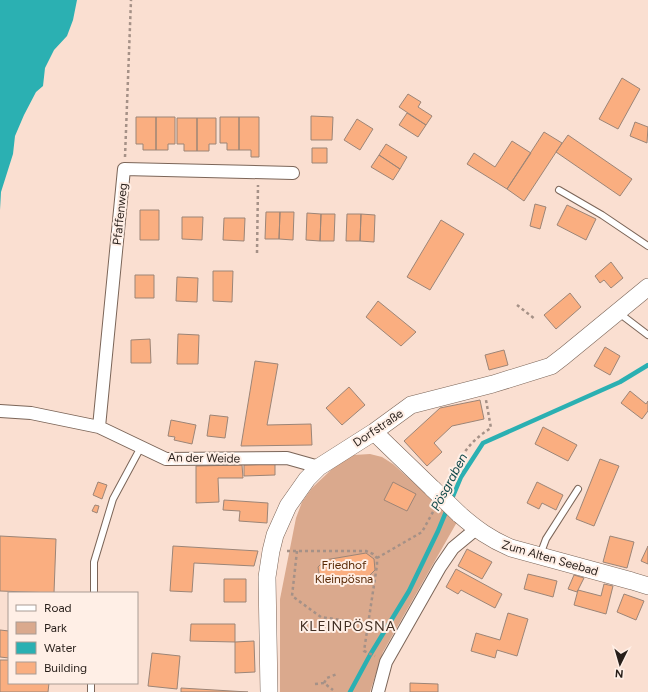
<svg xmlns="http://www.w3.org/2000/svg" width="648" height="692" font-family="Figtree,sans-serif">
	<rect width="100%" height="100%" fill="#fadfd1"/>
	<path fill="#daa98d" d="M370,454L382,457L393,464L457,522L383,652L370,692H280V599L296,518L302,502L312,488L331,470L343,461L354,455Z"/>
	<path fill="#2bb0b2" d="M0,0H77L73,20L67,36L54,50L45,68L43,86L36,92L24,115L15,136L13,154L1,192L0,210Z"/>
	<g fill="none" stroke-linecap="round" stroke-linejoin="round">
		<path stroke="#2bb0b2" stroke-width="4.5" d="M451,501L461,477L483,443L620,382L648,365
			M350,692L370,655L409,591L438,531L448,507"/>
	</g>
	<path fill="#faae80" stroke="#9c8577" d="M622,78L640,89L618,129L599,119Z
		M408,94L421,102L418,107L432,116L426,125L399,107Z
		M407,113L426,125L418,137L399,125Z
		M311,116L333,117L332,140H311Z
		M136,117H156V150H143V144H136Z
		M156,117H175V144H168V150H156Z
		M220,117H239V150H227V143H220Z
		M239,117H259V157H251V150H239Z
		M177,118H197V151H184V144H177Z
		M197,118H216V144H209V151H197Z
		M357,119L373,129L360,150L344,140Z
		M635,122L648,127L647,143L630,136Z
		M544,132L562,143L524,201L507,189Z
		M568,135L632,179L620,196L556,152Z
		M512,141L531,153L507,189L467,164L474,153L495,167Z
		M386,144L407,157L400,169L379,155Z
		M312,148H327V163H312Z
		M379,155L400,169L393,180L371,167Z
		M535,204L546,207L540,229L530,226Z
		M567,205L596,219L586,240L557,225Z
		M140,210H159V240H140Z
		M266,212H280L279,239H265Z
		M280,212H294L293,240L279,239Z
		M307,213L321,214L320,241L306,240Z
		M321,214H335L334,241H320Z
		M347,214H361L360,241H346Z
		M361,214L375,215L374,242L360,241Z
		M182,217H203L202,240L182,239Z
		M224,218H245L244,241L223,240Z
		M441,220L464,234L430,290L407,277Z
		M611,262L623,278L611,288L604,280L600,283L595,276Z
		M213,271H233L232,302L213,301Z
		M135,275H154V298H135Z
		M177,277L198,278L197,302L176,301Z
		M570,293L581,307L556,329L544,315Z
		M378,301L416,332L401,346L366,317Z
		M178,334L199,335L198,364H177Z
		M150,339L151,363H131V340Z
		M605,347L620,356L610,375L594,366Z
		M504,350L508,365L489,370L485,355Z
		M255,361L278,364L267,425L311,424L312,445L241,446Z
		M349,387L365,405L342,425L326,408Z
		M630,391L646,404L648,401V411L642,419L621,403Z
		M480,400L484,419L452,426L434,443L442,452L427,466L404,441L440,408Z
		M210,415L228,417L225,438L207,436Z
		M171,420L196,425L192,444L174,440L175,437L168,436Z
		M543,427L577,445L568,461L535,444Z
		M600,459L619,466L594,526L576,519Z
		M275,464V475L244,476V465Z
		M242,465L243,478H218L219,502L196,503V466Z
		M98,482L107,485L102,499L93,495Z
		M393,482L416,494L407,511L384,500Z
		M537,482L563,495L556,510L542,503L539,509L527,503Z
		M224,500L268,503L267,523L239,521L240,511L223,510Z
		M95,505L99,506L97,513L92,511Z
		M0,536L56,539L54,593L0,591Z
		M610,536L634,542L627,568L603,562Z
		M173,546L258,551L254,566L194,563L192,592L170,591Z
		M648,546V564L641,561Z
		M467,549L492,562L482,579L458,566Z
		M366,553L374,559L375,570L368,577L329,584L320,579L318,567L325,560Z
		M456,569L502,594L495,608L461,590L458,594L446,587Z
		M528,574L557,581L553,597L524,589Z
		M574,575L584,578L577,592L568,589Z
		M224,579H246V602H224Z
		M604,584L613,586L606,614L574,605L578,590L601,596Z
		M624,594L644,601L636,620L617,612Z
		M508,613L528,619L517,656L497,650L495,658L471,651L476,633L500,640Z
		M191,624H235V642L190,641Z
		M0,630L9,631V658L0,657Z
		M254,641L255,672L235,673V642Z
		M152,653L180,656L177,689L148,686Z
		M0,660H9V683H49L48,692H0Z
		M410,683L438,684V692H410Z
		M181,688L248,692H181Z"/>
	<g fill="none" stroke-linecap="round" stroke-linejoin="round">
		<defs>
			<path id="lane" d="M559,190L602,215L648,246
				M619,313L648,335
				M540,555L546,539L578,489
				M94,593V562L113,499L141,447
				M91,692V683"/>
			<path id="street" d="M0,411L31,413L99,427L166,459L287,458L319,467
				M99,427L124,169L293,173
				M378,692L386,662L440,567L453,548L476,529"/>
			<path id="secondary" d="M374,432L433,489
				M459,514C476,529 490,539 511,548L632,581L648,586
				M269,692L267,577L271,551L275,535L288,506L307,479L319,467L374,432L411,405L493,384L551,366L564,356L648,287"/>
		</defs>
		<use href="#lane" stroke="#7b6558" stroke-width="8"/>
		<use href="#street" stroke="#7b6558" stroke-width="14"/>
		<use href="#secondary" stroke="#7b6558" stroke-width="18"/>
		<path stroke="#a59187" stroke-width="2.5" stroke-dasharray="3 3" stroke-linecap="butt" d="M125,157L131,0
			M257,253L258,185
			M517,305L535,319
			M447,482C459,459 468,442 491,428L486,400
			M287,551H366L373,554L377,558V565L364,651L375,656
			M297,551L292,596L321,617L368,624
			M377,558L422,532L434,510
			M324,683L327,678L337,674
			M315,684L324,683L333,690"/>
		<use href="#lane" stroke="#fff" stroke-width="6"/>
		<use href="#street" stroke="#fff" stroke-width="12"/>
		<use href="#secondary" stroke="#fff" stroke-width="17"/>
		<defs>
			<path id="secondary-bridge" d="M433,489L459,514"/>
		</defs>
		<use href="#secondary-bridge" stroke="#7b6558" stroke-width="18" stroke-linecap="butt"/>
		<use href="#secondary-bridge" stroke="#fff" stroke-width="17"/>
	</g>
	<g text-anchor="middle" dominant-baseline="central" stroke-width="4" stroke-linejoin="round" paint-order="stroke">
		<g font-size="12" fill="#281f1a" stroke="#ffefe6">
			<text transform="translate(120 214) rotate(-84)">Pfaffenweg</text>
			<text transform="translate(378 428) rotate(-34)">Dorfstraße</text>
			<text transform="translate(204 458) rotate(1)">An der Weide</text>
			<text transform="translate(550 558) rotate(16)">Zum Alten Seebad</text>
		</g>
		<g font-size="12" fill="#5a2a06" stroke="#ffefe6">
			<text x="344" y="565">Friedhof<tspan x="344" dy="14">Kleinpösna</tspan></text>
		</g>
		<g font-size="13" font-style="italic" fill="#11494a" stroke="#ffefe6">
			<text transform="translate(449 482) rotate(-62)">Pösgraben</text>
		</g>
		<g font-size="14" letter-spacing="1" fill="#412e22" stroke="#ffefe6">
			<text x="348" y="626">KLEINPÖSNA</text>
		</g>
	</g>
	<rect x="8" y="592" width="130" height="92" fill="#ffefe6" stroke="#a99c94"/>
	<rect x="16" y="605" width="20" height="6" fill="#ffffff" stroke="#a99c94"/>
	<text x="44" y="612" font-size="12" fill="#281f1a">Road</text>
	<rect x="16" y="622" width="20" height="12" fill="#daa98d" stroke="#a99c94"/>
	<text x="44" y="632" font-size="12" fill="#281f1a">Park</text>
	<rect x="16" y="642" width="20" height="12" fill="#2bb0b2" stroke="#a99c94"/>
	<text x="44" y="652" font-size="12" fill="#281f1a">Water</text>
	<rect x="16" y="662" width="20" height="12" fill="#faae80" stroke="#a99c94"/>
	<text x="44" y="672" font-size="12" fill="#281f1a">Building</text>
	<g transform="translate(620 664) rotate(185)" stroke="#ffefe6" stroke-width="3" paint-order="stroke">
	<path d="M0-3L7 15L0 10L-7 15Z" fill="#281f1a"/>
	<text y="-6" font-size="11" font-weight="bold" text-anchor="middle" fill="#281f1a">N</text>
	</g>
</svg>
